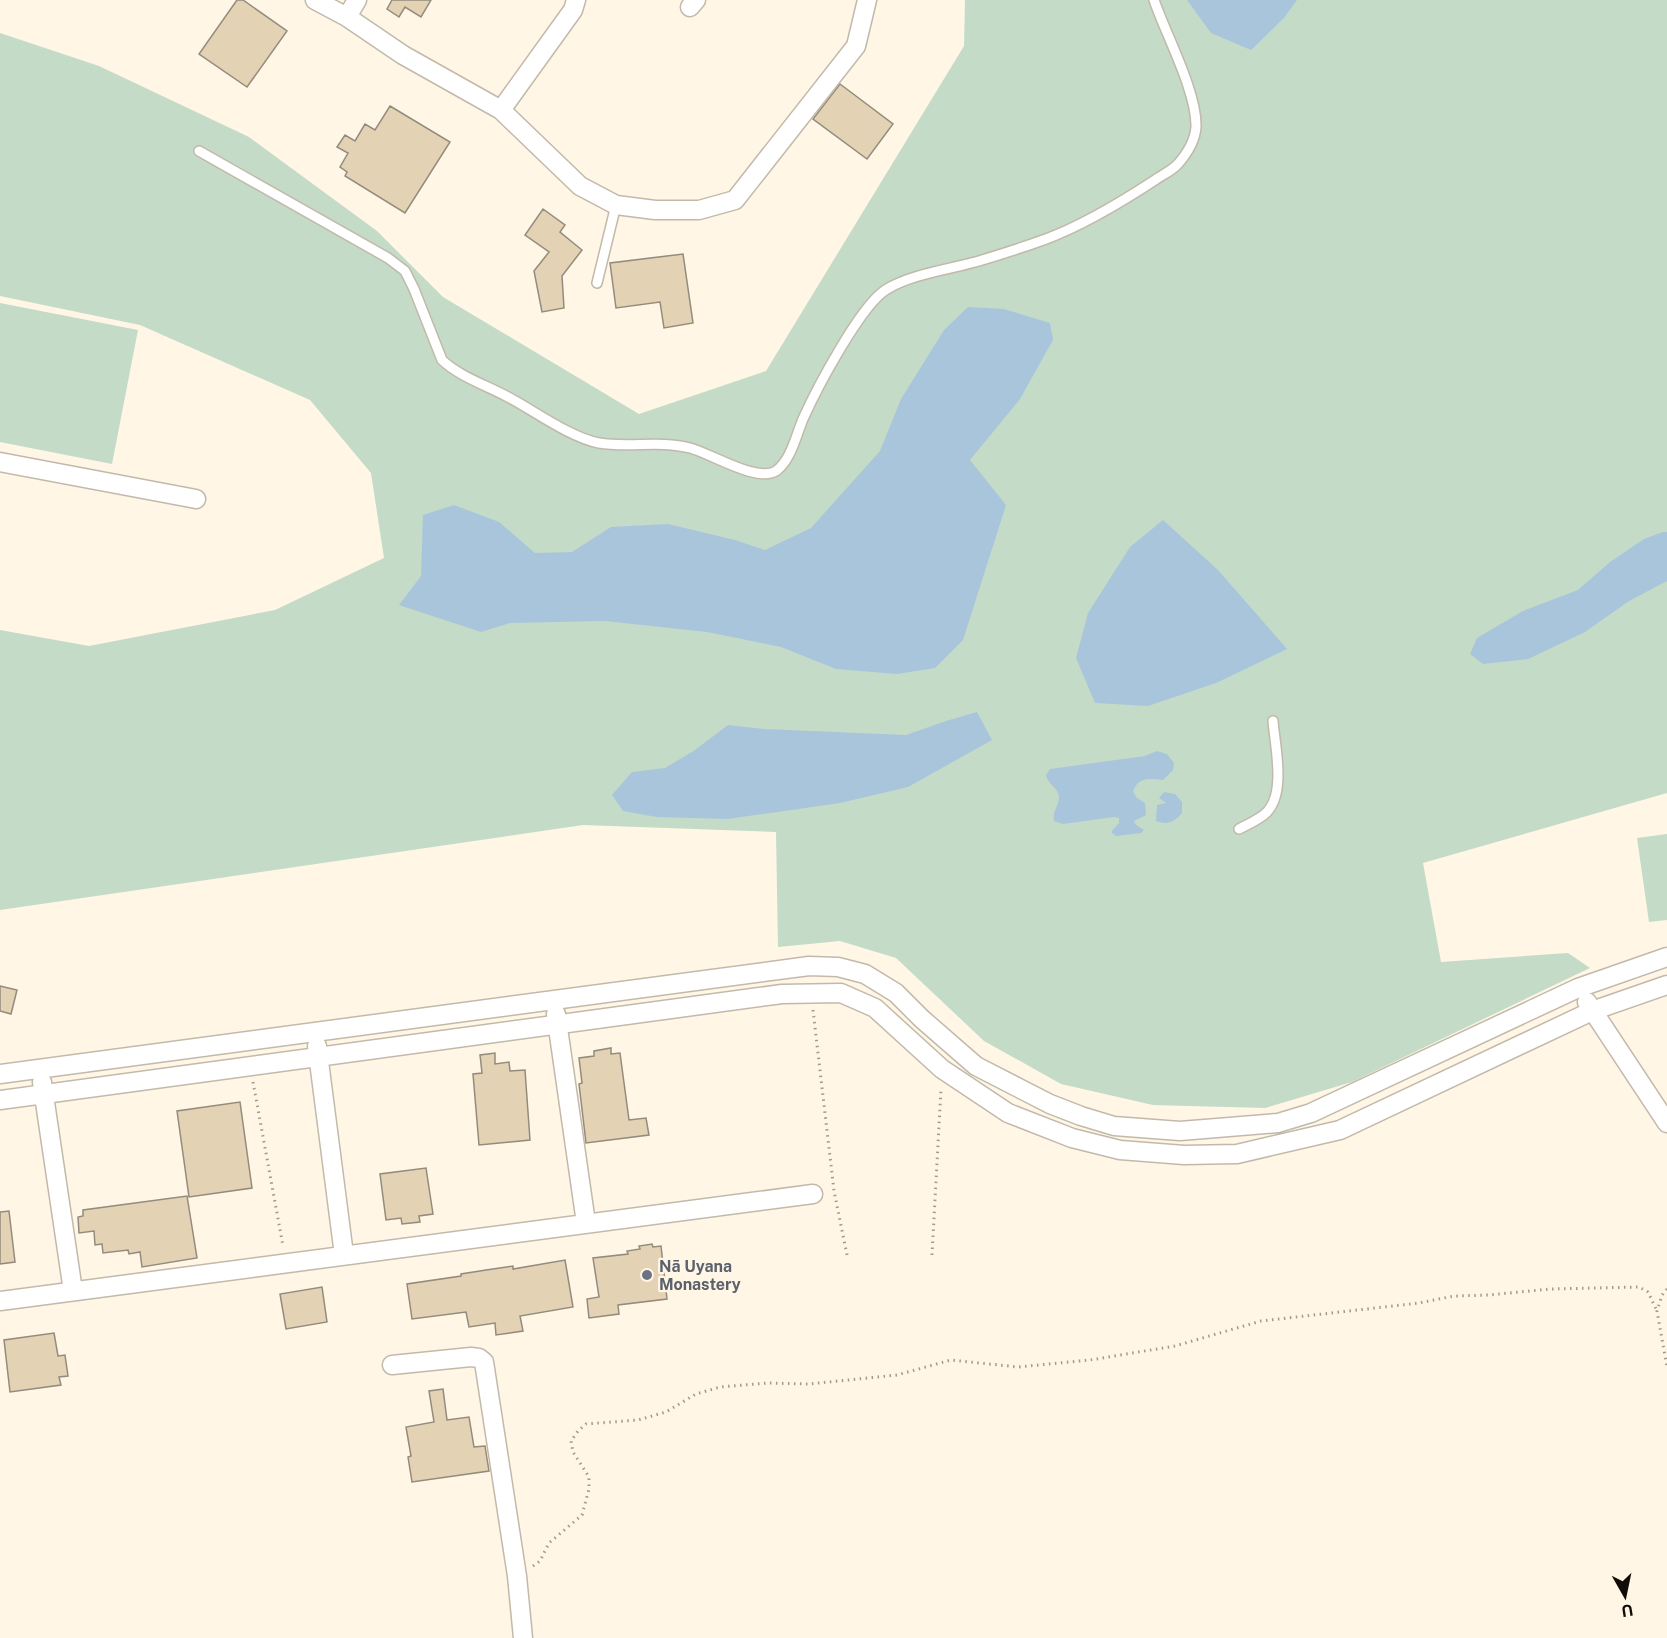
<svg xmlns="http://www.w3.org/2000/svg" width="1667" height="1638" font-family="'Public Sans',sans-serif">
	<rect width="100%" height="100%" fill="#fff6e6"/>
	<path fill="#c4dbc8" d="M965,0H1667V793L1423,863L1441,962L1568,953L1590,968L1352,1082L1265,1108L1153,1105L1061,1084L984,1041L896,958L840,941L778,947L776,832L583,825L0,910V630L89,646L275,610L384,558L371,473L310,400L140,325L0,296V33L99,66L249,137L377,231L443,297L639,414L766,371L964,46Z
		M0,303L138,330L112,464L0,442Z
		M1667,834V920L1649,922L1637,838Z"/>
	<path fill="#a9c5dc" d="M1187,0H1297L1284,18L1251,50L1211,33Z
		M968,307L1004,309L1050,323L1053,340L1020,399L970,460L1006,505L963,640L935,668L897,674L836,669L781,647L707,632L605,621L510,623L481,632L399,605L421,576L423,515L454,505L499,522L535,553L572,552L611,527L668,524L735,540L765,550L811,528L880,451L901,399L944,330Z
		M1163,520L1218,570L1287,649L1216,683L1148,706L1095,703L1076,658L1088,613L1130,547Z
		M1663,532H1667V581L1629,601L1585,632L1528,659L1483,664L1470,654L1477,638L1523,611L1578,590L1610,562L1644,539Z
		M977,712L992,740L908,787L840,803L728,819L657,817L623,811L612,795L632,772L665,768L695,750L728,725L764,729L906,735L946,721Z
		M1157,751L1167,754L1174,763L1173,770L1163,780C1150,779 1138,776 1133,792L1137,798L1145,803L1146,815L1134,821L1135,824L1144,830L1141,833L1116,836L1111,832L1119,823V818L1114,817L1063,824L1054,821C1052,811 1059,806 1059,797C1058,787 1048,785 1046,775L1050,769L1145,756Z
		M1164,792L1175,794L1182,802V813C1173,823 1168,825 1156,821L1157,805L1166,803L1159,798Z"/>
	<path fill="#e3d2b3" stroke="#938b7d" stroke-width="1.5" d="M237,0H243L287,31L247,87L199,54Z
		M392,0H431L421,17L405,7L399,17L387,9Z
		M840,84L893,124L867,159L813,119Z
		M390,106L450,142L405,213L345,176L347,172L340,167L348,153L337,147L345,135L355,141L365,124L375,130Z
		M543,209L565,225L560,232L582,250L562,276L564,308L542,312L534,271L549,252L525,235Z
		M683,254L693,323L664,328L660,302L616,308L610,263Z
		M0,986L17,990L11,1014L0,1011Z
		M611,1048V1054L620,1053L629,1120L646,1118L649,1135L586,1143L579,1084L582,1083L579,1058L594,1056V1051Z
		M495,1053V1064L509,1062L510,1071L525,1070L530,1140L479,1145L473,1074L482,1073L480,1055Z
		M240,1102L252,1188L189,1197L177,1111Z
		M426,1168L433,1214L419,1216L420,1222L402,1224L401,1218L386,1220L380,1174Z
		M187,1196L197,1258L142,1267L140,1252L129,1254L128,1250L103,1253L102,1244L95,1245L94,1231L79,1233L78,1217L83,1216V1210Z
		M9,1211L15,1262L0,1264V1212Z
		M652,1244L653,1247L661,1246L667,1299L618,1305L619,1314L589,1318L587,1299L599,1297L593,1258L628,1254L627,1251L640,1249L639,1246Z
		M565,1260L573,1307L520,1316L523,1331L496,1335L495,1323L469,1327L466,1312L412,1319L407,1284L461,1276V1274L486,1270L513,1266V1269Z
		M322,1287L327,1322L286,1329L280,1294Z
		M54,1333L58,1356L65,1355L68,1376L59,1377L61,1385L10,1392L4,1340Z
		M443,1389L447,1420L469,1417L474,1447L485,1446L489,1471L412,1482L408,1457L411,1456L406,1427L434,1422L429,1391Z"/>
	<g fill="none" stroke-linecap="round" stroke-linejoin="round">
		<defs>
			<path id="lane" d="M199,151L388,258L405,271L414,289L442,360C460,377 486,385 508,397C533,410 571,438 599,443C629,448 659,440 690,448C710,453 757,483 776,471C791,460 796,436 803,419C816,390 861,304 887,289C912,274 951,269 979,261C1002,254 1024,247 1046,239C1081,226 1123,201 1155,180C1162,175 1171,171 1177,165C1186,155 1195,141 1196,127C1197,92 1166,35 1154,0
				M597,283L616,205
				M1239,829C1248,824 1259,820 1267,812C1286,792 1275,746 1273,721"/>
			<path id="street" d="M315,0L347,17L403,55L501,110L580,186L616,205L655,210H699L735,200L856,46L867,0
				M690,7L696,0
				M347,17L357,0
				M501,110L573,10L576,0
				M0,462L196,499
				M1587,1002L1667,1123
				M556,1014L586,1223
				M317,1046L344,1255
				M0,1074L809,966L838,967L865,974L896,993L922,1019L976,1066L1050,1104L1081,1116L1114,1126L1180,1131L1278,1123L1311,1113L1578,988L1667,957
				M42,1082L73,1291
				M0,1100L782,994L841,993L875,1008L942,1069L1008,1113L1072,1138L1120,1150L1184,1155L1237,1154L1340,1130L1592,1011L1667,985
				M0,1301L813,1194
				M392,1365L471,1357L479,1358L484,1362L517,1576L523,1638"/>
		</defs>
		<use href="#lane" stroke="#c2b9aa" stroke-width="12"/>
		<use href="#street" stroke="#c2b9aa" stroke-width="21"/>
		<path stroke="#a19a8f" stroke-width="3" stroke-dasharray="1.5 4.5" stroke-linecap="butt" d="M813,1010L834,1191L847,1255
			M253,1082L283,1246
			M932,1255L941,1089
			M1667,1289L1662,1295L1657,1311L1667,1367
			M533,1566L540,1561L549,1543L582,1515L589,1489V1477L573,1452L571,1441L578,1431L586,1424L638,1420L666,1412L696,1394L720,1387L767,1383L809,1384L897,1375L951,1360L1018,1367L1090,1360L1175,1346L1261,1321L1419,1303L1454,1296L1489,1295L1550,1289L1639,1287L1648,1292L1657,1311"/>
		<use href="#lane" stroke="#fff" stroke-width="9"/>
		<use href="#street" stroke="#fff" stroke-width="18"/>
	</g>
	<circle fill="#6b7280" stroke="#fff6e6" stroke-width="2" cx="647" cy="1275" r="6"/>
	<g text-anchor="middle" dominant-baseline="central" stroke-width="4.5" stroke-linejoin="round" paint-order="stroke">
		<g font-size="16" font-weight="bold" fill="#5b616d" stroke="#fff6e6" text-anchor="start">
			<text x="659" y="1266">Nā Uyana<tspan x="659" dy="18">Monastery</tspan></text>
		</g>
	</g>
	<g transform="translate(1625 1596) rotate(171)" stroke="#fff6e6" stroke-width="4.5" paint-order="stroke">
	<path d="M0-4.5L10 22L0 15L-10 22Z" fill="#100d08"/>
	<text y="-9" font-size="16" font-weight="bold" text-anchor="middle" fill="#100d08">U</text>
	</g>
</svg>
